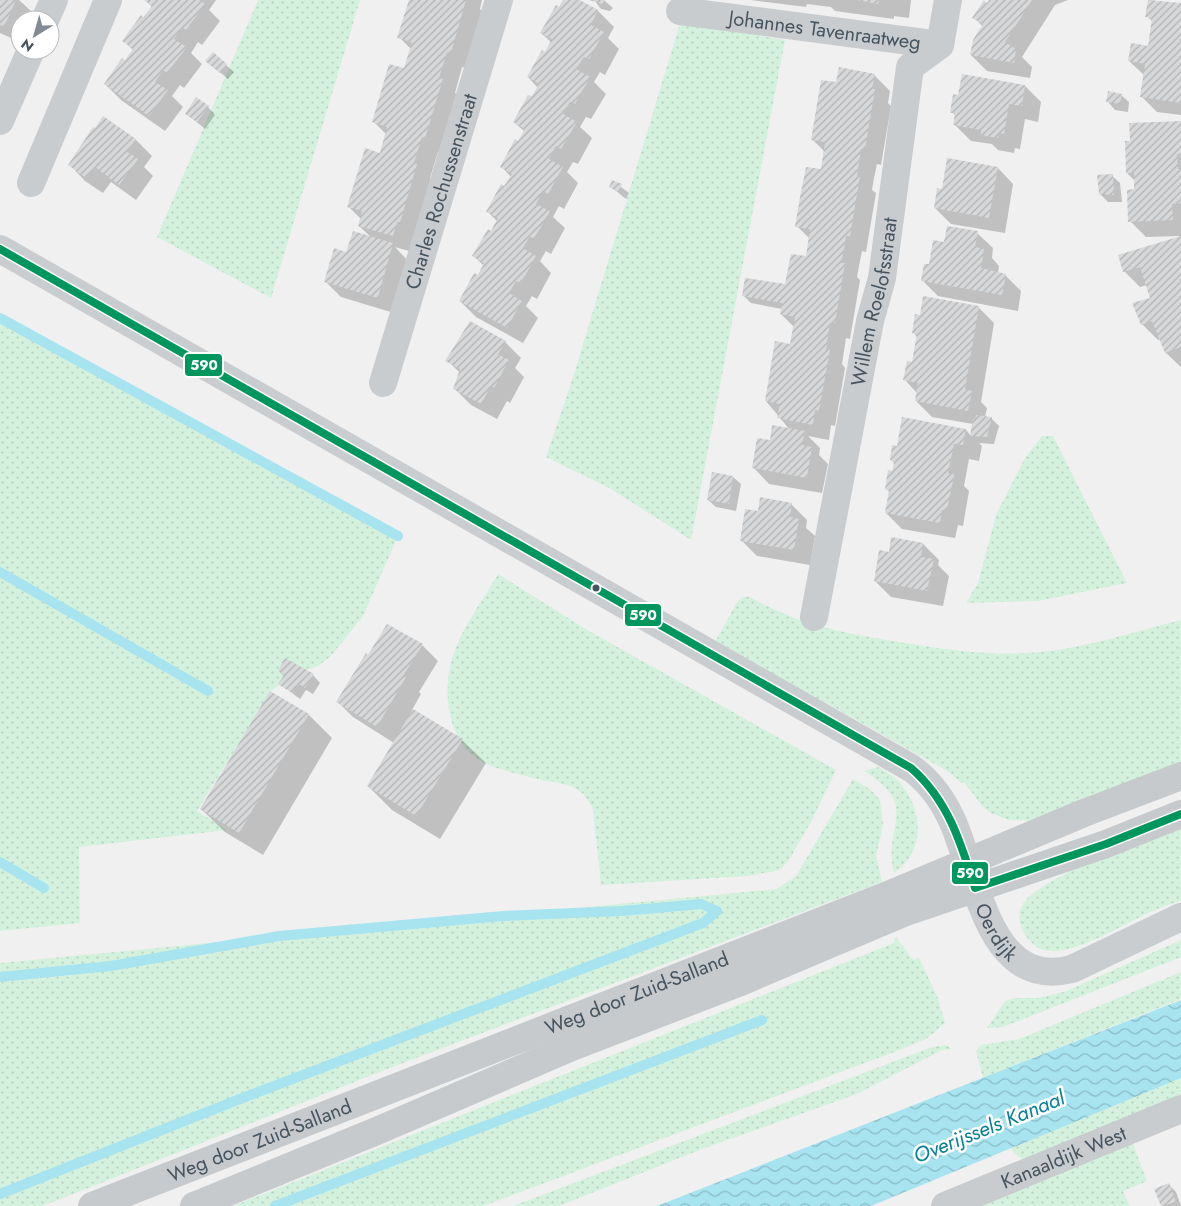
<svg xmlns="http://www.w3.org/2000/svg" width="1181" height="1206" font-family="Jost,sans-serif">
	<defs>
		<pattern id="grass-dots" width="8" height="8" patternUnits="userSpaceOnUse" patternTransform="scale(1.25)"><rect width="8" height="8" fill="#d4f1dd"/><path d="M2 2h.1M6 6h.1" fill="none" stroke="#b7d1c0" stroke-width="1.8" stroke-linecap="round"/></pattern>
		<pattern id="water-waves" width="16" height="10" patternUnits="userSpaceOnUse" patternTransform="scale(1.25)"><rect width="16" height="10" fill="#a7e4f0"/><path d="M0 5q4-4 8 0t8 0" fill="none" stroke="#8abbc6"/></pattern>
		<pattern id="building-hatch" width="6" height="6" patternUnits="userSpaceOnUse" patternTransform="scale(1.25)"><rect width="6" height="6" fill="#d7d8d9"/><path d="M-1 1l2-2M0 6l6-6M5 7l2-2" fill="none" stroke="#b0b2b3"/></pattern>
	</defs>
	<rect width="100%" height="100%" fill="#f1f0f0"/>
	<path fill="url(#grass-dots)" d="M258,0H360L271,298L157,237Z
		M680,23L785,40L691,540L611,489L546,457L575,371Z
		M0,318L398,536L363,616L331,656L318,666L292,675L271,691L197,811L227,830L79,847L80,923L0,931Z
		M1042,436H1053L1127,583L1038,601L966,603L978,583L996,515L1025,458Z
		M498,574L589,631L836,770L811,822L789,860L780,870L748,876L601,885L593,810C581,780 559,785 533,778C515,773 491,769 476,758C448,737 443,694 451,663C459,631 482,602 498,574Z
		M742,597H750C803,627 846,633 905,643C950,650 995,657 1041,652C1084,648 1137,631 1181,620V763L1035,821L1008,820L991,813L982,806L964,782L961,783L949,772L826,703L824,706L715,642L737,602Z
		M879,767C886,772 895,777 901,784C924,812 925,852 894,873C882,824 922,808 864,771Z
		M853,779L870,789L880,800L883,825L876,856L882,882L382,1071L43,1206H0V963L777,889L796,876Z
		M1181,825V901C1138,912 1102,944 1058,951C1047,952 1039,950 1031,942C1021,932 1015,917 1023,904C1038,878 1149,838 1181,825Z
		M894,938H897L913,960L919,958L938,998L945,1023L926,1039L902,1049L483,1206H233L894,943Z
		M1181,940V957L1003,1027L987,1028L1005,1001L1014,998H1038L1064,992Z
		M1181,972V999L983,1078L976,1051L981,1045L1019,1039Z
		M946,1045L952,1049L942,1050L857,1094L702,1149L559,1206H513L932,1047Z
		M1181,1078V1100L1024,1160L1015,1154L1011,1148Z
		M1132,1141L1147,1181L1123,1191L1130,1206H978Z"/>
	<path fill="url(#water-waves)" d="M1181,1000V1078L871,1206H657Z"/>
	<path fill="#0003" d="M0,0H19L33,13L30,20H20V42L0,33Z
		M145,0H216L209,10L220,21L202,45L198,42L191,53L202,64L184,88L180,85L172,96L183,107L165,131L121,100L105,84L134,51L124,41L152,7Z
		M410,0H482L480,9L483,12L466,68L462,67L455,93L458,96L441,153L438,152L430,178L433,181L416,238L413,237L409,251L395,247L408,261L394,313L341,297L325,281L347,253L372,238L359,226L361,219L349,207L380,154L386,134L374,122L405,70L411,49L399,37Z
		M564,0H577L598,11L614,27L608,38L619,49L605,75L600,72L594,82L606,94L591,119L586,117L580,127L592,138L578,164L573,162L567,172L578,183L564,209L559,206L553,217L565,228L551,254L546,251L540,261L551,273L537,299L532,296L526,306L538,318L523,343L476,317L460,301L484,266L474,256L498,222L488,212L511,177L501,166L525,132L514,122L538,88L528,77L552,43L541,33Z
		M594,0L605,1L613,8L610,11L601,9Z
		M750,0H911L909,18L894,16V19L835,11L831,7L807,4L806,7Z
		M991,0H1068L1055,5L1022,57L1032,67L1030,78L987,71L971,55L983,27L974,17Z
		M1149,0L1181,5V115L1157,112L1141,96L1144,75L1129,61L1149,47L1153,22L1147,16Z
		M226,65L234,72L228,79L215,68Z
		M874,75L890,91L888,103L891,106L881,165L877,164L874,178L872,190L876,193L866,252L862,251L859,266L857,277L860,280L850,339L846,338L842,364L845,368L835,426L831,425L829,440L808,436L820,448L819,455L828,464L822,493L769,484L754,468L771,442L790,430L766,401L791,345L794,327L781,314L782,309L751,303L744,296L784,286L807,258L810,239L797,226L822,171L825,152L812,139L837,84Z
		M963,76L1025,86L1041,102L1038,122L1025,119L1020,149L1015,148L1014,153L998,150L992,144L971,141L955,125L956,116L952,112L959,97Z
		M1121,95L1129,102L1128,112L1115,110L1108,102Z
		M208,107L215,115L205,129L186,113Z
		M104,118L136,140L152,156L144,167L153,176L136,200L111,182L103,193L85,181L70,165Z
		M1181,123V236L1146,237L1130,221L1136,190L1135,181L1127,173L1131,142Z
		M998,168L1013,184L1005,233L951,224L935,208L943,190Z
		M1112,176L1120,183L1122,202H1108L1100,194Z
		M613,181L629,193L626,199L610,186Z
		M977,233L993,248L992,258L999,266L998,273L1005,275L1021,291L1018,311L938,296L922,280L930,266Z
		M1181,237V367L1166,353L1161,339L1158,340L1142,324L1151,299L1147,285L1140,287L1124,271Z
		M978,307L994,323L981,402L987,408L985,417L991,418L999,426L994,444L979,443L982,446L979,461L969,459L964,486L969,491L963,526L958,525L955,538L902,529L886,513L890,492L886,489L895,463L891,460L898,447L966,430L971,436L973,424L932,417L916,401L917,393L905,380L913,364L917,337L913,332Z
		M505,342L521,358L515,368L524,377L510,403L507,401L497,419L471,405L455,389L460,373L447,360Z
		M733,477L741,484L736,511L716,507L708,500Z
		M791,504L807,520L806,528L815,536L810,565L757,556L741,540L759,513Z
		M923,544L939,560L938,565L949,576L943,606L891,597L875,581L890,554Z
		M422,645L438,661L419,692L421,694L412,710L462,740L486,763L440,839L392,810L368,786L394,743L353,717L337,701L369,657Z
		M279,671L313,675L320,683L313,694L306,690L300,699L280,684L284,676Z
		M270,692L309,715L332,738L263,855L225,832L201,809Z
		M1168,1184L1176,1192L1181,1206H1163L1156,1190Z"/>
	<g fill="none" stroke-linecap="round" stroke-linejoin="round">
		<path stroke="#a7e4f0" stroke-width="10" d="M0,318L398,536
			M0,572L208,691
			M0,862L44,888
			M0,977L111,966L279,936L503,916L622,911L701,904L717,911L703,923L245,1097L0,1194
			M275,1206L762,1020"/>
	</g>
	<path fill="url(#building-hatch)" d="M0,0H16L4,27L0,25Z
		M144,0H199L205,4L186,30L182,27L174,39L187,47L167,73L163,70L155,82L168,90L149,116L104,84L122,58L125,60L133,49L122,41L141,15L144,18L152,6Z
		M409,0H466L451,53L447,52L439,78L443,79L425,138L422,137L414,163L417,164L400,223L397,222L393,236L358,226L362,211L347,207L365,148L380,153L387,127L372,122L389,64L404,68L412,42L397,38Z
		M563,0H580L598,10L591,25L604,32L589,59L584,57L576,69L590,77L575,104L570,102L563,114L577,122L561,149L556,146L549,159L563,167L548,194L543,191L536,204L550,211L534,239L530,236L523,248L536,256L521,283L516,281L509,293L522,301L507,328L459,301L474,273L478,275L484,263L472,256L488,229L491,231L498,218L486,212L501,184L504,186L512,174L500,167L515,139L518,141L525,129L513,122L528,95L532,96L539,84L527,77L542,50L545,52L552,39L540,33L556,5L559,7Z
		M589,0H605L602,4Z
		M857,0H879L878,4Z
		M984,0L987,3L989,0H1032L1005,42L1016,49L1014,63L970,55L973,40L983,24L972,18Z
		M1148,0L1181,3V103L1140,97L1145,64L1128,61L1131,43L1148,46L1152,18L1145,17Z
		M213,52L227,64L220,73L205,61Z
		M839,67L875,74L872,89H875L865,149H861L859,162L857,176H860L850,236H846L844,249L841,263H845L835,323H830L826,350H830L819,411L815,410L813,425L777,418L780,404L765,401L775,341L790,344L795,317L780,314L782,303L742,296L745,278L785,284L791,254L806,256L810,229L795,227L800,197L806,167L821,169L825,142L811,140L821,80L836,82Z
		M962,74L1025,85L1022,106L1009,104L1004,134L999,133L998,138L981,135V130L953,125L955,113H950L953,94L958,95Z
		M1108,91L1122,94L1120,104L1106,102Z
		M196,97L209,106L197,122L185,114Z
		M103,116L136,139L127,152L138,159L119,185L95,167L86,178L68,165L93,127L95,128Z
		M1181,121V154H1177L1178,169H1181V203L1172,204L1173,220L1128,222L1127,190L1134,189V173H1126L1125,141H1130L1129,123Z
		M947,158L998,167L989,218L934,208L937,188L942,189Z
		M1113,174L1114,195L1099,194L1097,175Z
		M612,180L622,184L618,192L609,187Z
		M947,226L978,231L975,247L984,249L981,268L1006,274L1002,295L921,281L924,264H929L933,240L944,242Z
		M353,231L393,243L378,298L324,282L334,248L346,252Z
		M1181,236V347L1165,353L1152,321L1141,325L1132,303L1150,298L1140,267L1123,272L1118,255Z
		M923,296L979,306L965,389L972,391L968,411L915,401L918,383L903,380L907,361L912,362L917,334L912,333L915,314L920,315Z
		M470,321L506,341L498,354L509,360L494,388L491,386L481,404L453,389L460,369L445,361Z
		M976,415L992,417L987,437L970,436L973,419H975Z
		M902,417L966,429L963,445L954,444L948,473L954,474V476L947,510H942L940,523L885,513L889,490L885,489L888,470L893,471L894,461L890,460L892,445L897,446Z
		M772,425L805,431L802,445L812,447L807,478L752,468L757,438L770,440Z
		M712,472L733,476L729,504L707,500Z
		M760,497L792,503L790,517L799,519L794,550L740,541L745,509L758,511Z
		M891,537L923,543L921,557L934,559L927,591L874,581L879,550L889,552Z
		M387,624L423,644L403,676L406,677L377,727L336,702L366,653L368,655Z
		M285,658L314,674L305,688L298,683L292,693L278,684L284,675L278,671Z
		M270,691L309,714L239,833L200,809Z
		M413,709L463,739L416,816L367,786Z
		M1169,1183L1176,1202L1161,1206L1154,1189Z"/>
	<g fill="none" stroke-linecap="round" stroke-linejoin="round">
		<g stroke="#c9cccf" stroke-width="28">
			<path id="s1" d="M680,11L940,45"/>
			<path d="M45,20L54,0"/>
			<path d="M0,121L31,50"/>
			<path d="M31,183L108,0"/>
			<path id="s2" d="M383,383L499,0"/>
			<path id="s3" d="M814,617L870,321L882,278L910,67L940,45L948,0"/>
			<path id="s4" d="M945,1206L1181,1109"/>
		</g>
		<path stroke="#cacdd0" stroke-width="28" id="s5" d="M0,249L911,768C929,781 941,797 951,818C977,872 986,991 1072,969L1181,917"/>
		<g stroke="#c6cacd" stroke-width="28">
			<path id="s6" d="M92,1206L893,893L1084,813L1181,776"/>
			<path d="M194,1206L379,1130L572,1047L738,983L903,913L1106,844L1181,814"/>
		</g>
		<defs>
			<path id="bus-1" d="M0,249L911,768C948,800 961,843 975,888L1106,844L1181,814"/>
		</defs>
		<use href="#bus-1" stroke="#fff" stroke-width="11"/>
		<use href="#bus-1" stroke="#00965e" stroke-width="8"/>
	</g>
	<circle fill="#46545e" stroke="#fff" stroke-width="2" cx="596" cy="588" r="4.5"/>
	<g text-anchor="middle" dominant-baseline="central" stroke-width="5" stroke-linejoin="round" paint-order="stroke">
		<g font-size="20" fill="#46545e" stroke="#fff">
			<text stroke="none"><textPath href="#s1" startOffset="146">Johannes Tavenraatweg</textPath></text>
			<text stroke="none"><textPath href="#s2" startOffset="200">Charles Rochussenstraat</textPath></text>
			<text stroke="none"><textPath href="#s3" startOffset="321">Willem Roelofsstraat</textPath></text>
			<text stroke="none"><textPath href="#s5" startOffset="1236">Oerdijk</textPath></text>
			<text stroke="none"><textPath href="#s6" startOffset="585">Weg door Zuid-Salland</textPath></text>
			<text stroke="none"><textPath href="#s6" startOffset="180">Weg door Zuid-Salland</textPath></text>
			<text stroke="none"><textPath href="#s4" startOffset="128">Kanaaldijk West</textPath></text>
		</g>
		<g font-size="21" font-style="italic" fill="#088098" stroke="#fff">
			<text transform="translate(989 1127) rotate(-22)">Overijssels Kanaal</text>
		</g>
	</g>
	<g stroke="#fff" stroke-width="2">
		<rect x="184" y="353" width="39" height="24" rx="5" fill="#00965e"/>
		<rect x="624" y="603" width="38" height="24" rx="5" fill="#00965e"/>
		<rect x="951" y="861" width="38" height="24" rx="5" fill="#00965e"/>
	</g>
	<g font-size="14" text-anchor="middle" font-weight="bold" fill="#fff">
		<text x="204" y="370">590</text>
		<text x="643" y="620">590</text>
		<text x="970" y="878">590</text>
	</g>
	<g transform="translate(35 35) rotate(217)"><circle r="24" fill="#ffffff" stroke="#b5bbbf"/>
	<path d="M0-4L9 19L0 12L-9 19Z" fill="#828b91"/>
	<text y="-8" font-size="14" font-weight="bold" text-anchor="middle" fill="#46545e">N</text>
	</g>
</svg>
